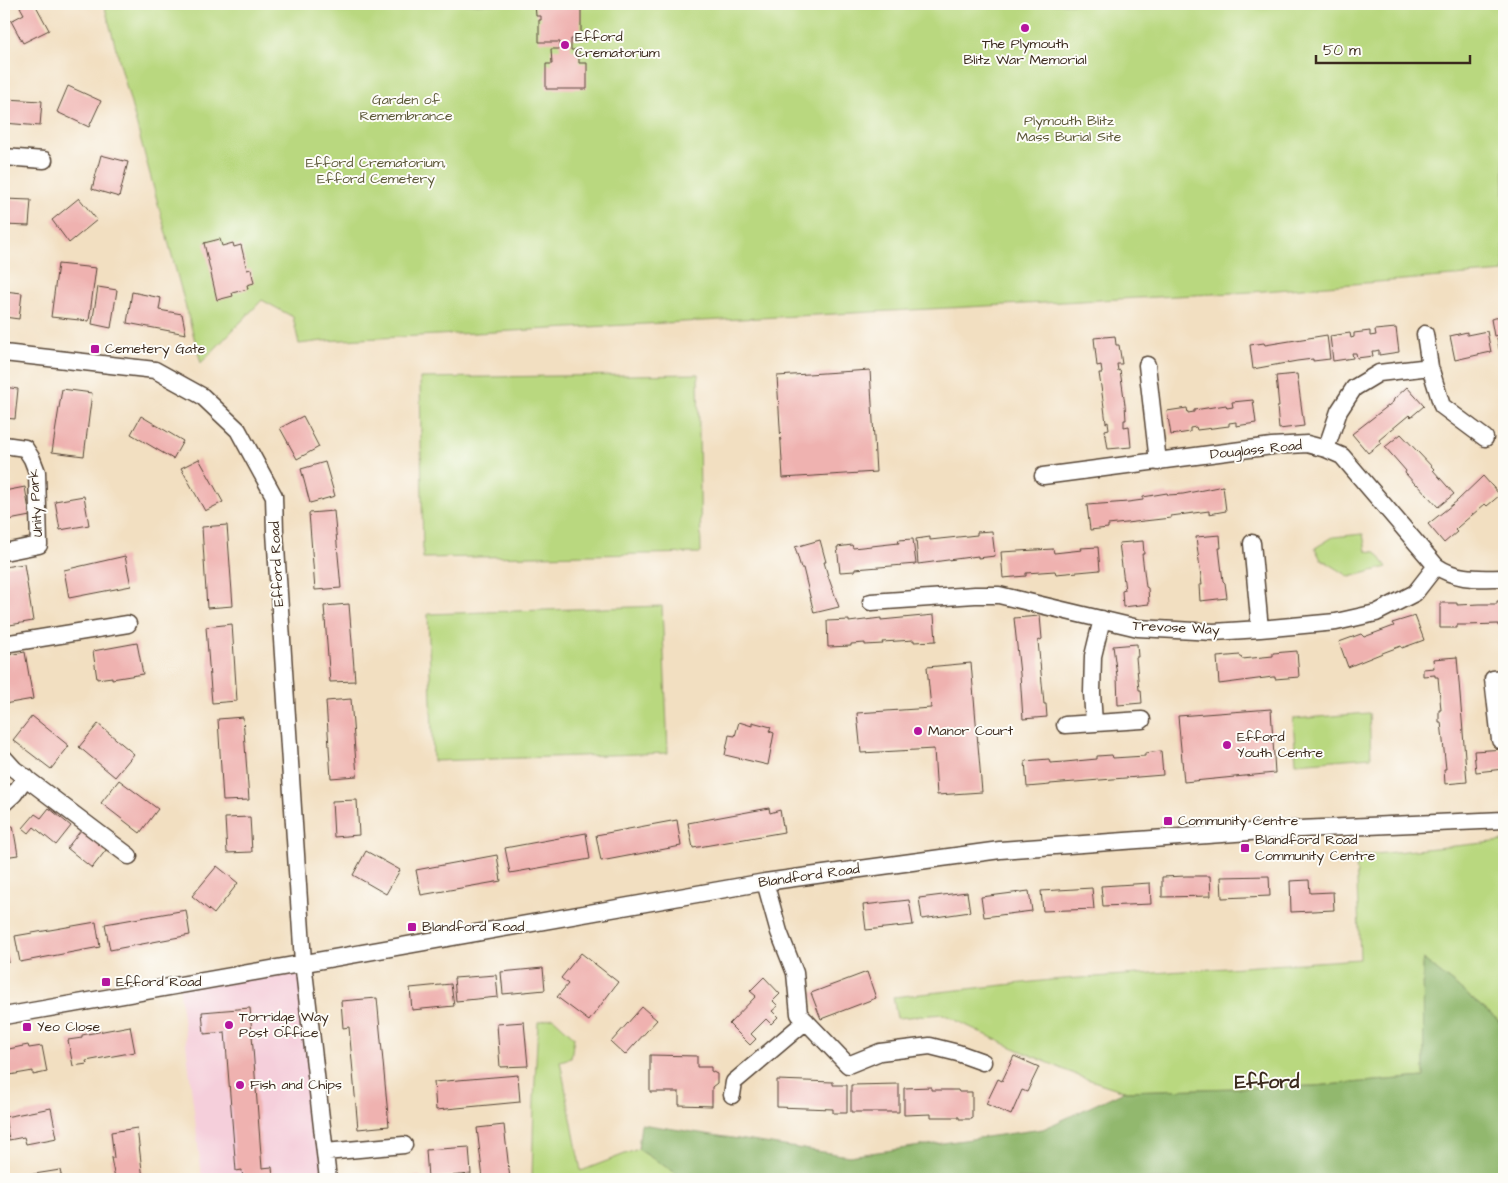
<svg xmlns="http://www.w3.org/2000/svg" width="1508" height="1183" font-family="'Architects Daughter',sans-serif">
	<rect width="100%" height="100%" fill="#fdfcf7"/>
	<filter id="ink" filterUnits="userSpaceOnUse"><feTurbulence type="fractalNoise" baseFrequency=".02" numOctaves="2"/><feDisplacementMap in="SourceGraphic" scale="10" xChannelSelector="R" yChannelSelector="G"/><feConvolveMatrix kernelMatrix="1 2 1 2 8 2 1 2 1" color-interpolation-filters="sRGB"/></filter>
	<filter id="wash" filterUnits="userSpaceOnUse"><feTurbulence type="fractalNoise" baseFrequency=".0096" numOctaves="4" result="noise"/><feDisplacementMap in="SourceGraphic" scale="20" xChannelSelector="R" yChannelSelector="G"/><feGaussianBlur stdDeviation="1.12" result="paint"/><feColorMatrix in="noise" values="0 0 0 0 0 0 0 0 0 0 0 0 0 0 0 0 0 1.4 0 .05"/><feComposite in="paint" operator="in"/></filter>
	<g filter="url(#wash)">
		<rect width="100%" height="100%" fill="#f2dfc1"/>
		<path fill="#f5cfdb" d="M303,962L324,1179H202L179,984Z"/>
		<path fill="#b9d87f" stroke="#7a814e" d="M104,4H1504V272L1251,292L323,341L299,344L293,317L262,300L201,363Z
			M698,374L701,553L423,558L420,378Z
			M1363,534L1366,551L1376,552L1387,567L1350,577L1320,558L1315,548L1333,537Z
			M662,606L668,753L433,761L428,614Z
			M1369,713L1371,757L1296,763L1293,719Z
			M1504,841V1025L1423,959L1425,1077L1314,1086L1124,1091L1081,1077L1005,1044L943,1014L897,1018L893,997L1051,980L1360,959L1356,856Z
			M553,1018L574,1037L571,1058L560,1061L581,1171L638,1149L685,1179H532L534,1101L538,1022Z"/>
		<path fill="#92b86e" stroke="#667146" d="M1423,959L1504,1025V1179H685L638,1149L641,1124L849,1156L1043,1129L1124,1091L1314,1086L1424,1077Z"/>
		<g id="blocks">
			<path fill="#efb2b0" d="M25,4H35L49,30L23,43L11,21L24,14L20,7Z
				M535,4H581V39H571V50H579V63H587V89H546V64H552L551,49H560V42H539V20H541V16H536Z
				M68,86L101,101L89,127L57,112Z
				M6,99L42,101L40,126L4,123Z
				M101,155L128,162L119,197L92,189Z
				M79,198L97,220L69,243L52,220Z
				M4,199L31,200L29,226L4,225Z
				M220,239L222,246L233,243L234,247L241,245L247,270L251,269L254,283L247,285L248,289L232,293L233,296L217,300L204,243Z
				M58,264L96,268L89,321L51,317Z
				M98,287L117,290L111,328L92,324Z
				M4,291L22,293L19,319L4,317Z
				M132,292L161,298L159,310L182,314L186,334L127,323Z
				M1504,316V368H1503L1497,338L1499,337V335L1494,336L1491,319Z
				M1396,328L1399,352L1379,355V350L1375,351H1372L1373,356L1357,358L1356,353H1352L1353,358L1333,361L1330,336L1350,333L1351,338L1354,337V333L1370,331V336L1376,335L1375,330Z
				M1487,331L1491,352L1455,360L1450,336L1467,332V335Z
				M1327,335L1330,359L1313,361V359L1297,361L1253,369L1250,345L1264,343L1265,345Z
				M1115,336L1116,345H1119L1122,364H1117L1118,371L1120,370L1125,405L1126,420H1124V427L1129,426L1131,447L1108,449L1105,430L1109,429L1108,422L1106,423L1104,407L1099,373H1102L1101,365L1097,366L1094,338Z
				M870,370L876,472L783,478L777,376Z
				M1297,374L1304,426L1279,429L1277,407H1279L1276,376Z
				M4,387L18,389L15,419L4,418Z
				M1407,387L1424,406L1411,417L1409,415L1379,440L1381,443L1368,453L1352,434L1393,402L1394,399Z
				M62,389L92,393L84,456L52,452Z
				M1253,400L1256,423L1236,426V422L1229,423V426L1197,430L1196,427L1190,428V432L1171,435L1167,411L1187,408L1188,413L1194,412V410L1226,405L1227,408L1233,407L1232,402Z
				M141,416L183,441L173,459L131,434Z
				M303,416L319,447L297,459L280,428Z
				M1401,434L1434,469L1433,470L1454,494L1438,507L1417,484L1416,485L1405,473L1406,471L1385,447Z
				M199,459L223,502L205,511L181,468Z
				M325,462L335,496L310,503L301,469Z
				M1483,476L1500,495L1487,506L1485,504L1458,527L1455,530L1457,532L1444,543L1428,524L1457,501Z
				M1223,486L1226,511L1209,514V511L1171,516V518L1108,525V528L1090,530L1087,505L1128,502L1143,500V497L1167,493L1168,495L1183,494Z
				M25,487L30,516L4,521V491Z
				M84,496L89,525L60,530L55,501Z
				M334,511L341,588L315,590L309,513Z
				M227,525L233,606L207,608L202,527Z
				M992,531L995,556L978,558V556L918,564L916,539L930,537V540L977,535V532Z
				M1220,535L1221,548H1219L1223,581L1225,583L1227,598L1200,601L1199,585H1202L1196,537Z
				M913,539L916,564L855,569V571L840,572L837,547L852,545L853,548L899,543L898,540Z
				M820,540L826,562H824L828,576L839,607L814,613L803,568H801L795,547Z
				M1143,541L1144,554H1142L1146,587L1148,588L1149,604L1123,607L1122,591L1125,590L1119,543Z
				M1098,547L1100,570L1056,574L1055,571L1026,573V576L1003,578L1001,552L1053,549L1054,553L1082,550L1081,548Z
				M125,556L131,586L69,598L64,570Z
				M24,564L33,621L4,626V567Z
				M1497,601H1504V626H1498V624L1466,625H1457V628H1440V603H1457V605L1480,604H1497Z
				M349,604L355,681L330,682L324,606Z
				M934,615L936,641L914,642V640L882,642L883,644L865,645V643L851,644V646L828,647L827,621L849,620V622L881,618V620Z
				M1040,616L1042,639L1038,641L1044,704H1046L1047,717L1023,719L1020,674L1014,618Z
				M1415,616L1424,640L1402,648L1401,646L1385,652L1348,667L1339,642L1361,634L1364,637L1394,626L1392,623Z
				M232,624L237,701L212,703L206,627Z
				M137,643L143,674L112,679V677L97,679L93,651Z
				M1137,644L1138,657H1136L1139,690H1141L1142,703L1118,705L1117,676L1113,646Z
				M1297,651L1299,677L1275,679V677H1273L1219,684L1217,657L1240,655L1242,659L1273,656V653Z
				M25,652L33,699L4,704V656Z
				M1457,657L1467,782L1445,784L1444,769H1446L1441,722H1439V710H1441L1438,677H1435V675L1423,676V669L1434,668L1433,659Z
				M971,663L982,792L937,795L934,749L861,753L857,713L931,708L927,667Z
				M351,699L357,776L331,778L326,701Z
				M1271,709L1275,773L1184,782L1178,716Z
				M32,716L69,746L51,769L13,740Z
				M243,717L249,800L223,801L218,719Z
				M739,722L752,726V722L771,727L769,731L774,733L768,765L725,755L729,735L735,736Z
				M98,724L134,754L115,777L79,747Z
				M1504,749V769L1476,772L1474,751Z
				M1161,751L1163,775L1050,784V785L1027,787L1025,761L1049,759L1050,763L1065,762L1097,759V756L1112,755L1113,758L1145,756V753Z
				M119,780L158,809L140,833L101,803Z
				M357,800L359,835L334,837L332,801Z
				M49,808L71,826L56,845L34,827L29,833L23,828L35,814L41,818Z
				M769,808L770,813L780,810L784,832L693,848L688,823Z
				M250,817L252,852L227,853L225,818Z
				M677,820L681,846L601,861L596,835Z
				M85,825L110,845L92,868L67,848Z
				M13,826L18,855L4,857V827Z
				M586,833L590,859L510,873L505,848Z
				M366,851L400,870L386,894L353,875Z
				M497,855L501,881L421,895L416,870Z
				M217,866L238,883L214,914L192,896Z
				M1186,876H1210L1211,896L1162,897V877Z
				M1269,876L1270,896L1222,898L1221,877Z
				M1309,880L1310,893L1333,892L1334,910L1291,912L1290,881Z
				M1150,883L1151,904L1103,906L1101,886Z
				M1092,888L1094,909L1043,911L1041,891Z
				M1029,891L1032,911L984,917L981,897Z
				M967,892L970,912L922,919L919,898Z
				M909,900L913,925L866,930L863,905Z
				M186,910L190,935L110,950L105,924Z
				M96,922L100,947L20,962L15,936Z
				M4,942L9,962L4,963Z
				M581,953L618,982L589,1021L557,997L568,984L561,978Z
				M543,968L545,990L503,994L501,972Z
				M867,972L876,998L821,1019L811,993Z
				M496,975L498,997L456,1001L454,978Z
				M764,977L780,994L773,1001L778,1006L772,1011L778,1017L771,1024L766,1019L751,1034L756,1039L750,1045L729,1024L756,996L750,991Z
				M451,984L454,1006L412,1010L410,988Z
				M377,998L389,1126L358,1129L349,1027L343,1028L341,1001Z
				M642,1007L657,1020L625,1055L611,1042Z
				M250,1008L262,1168L272,1167L273,1179H243L242,1170L236,1171L225,1032L204,1034L202,1012Z
				M524,1022L528,1066L500,1067L497,1024Z
				M130,1026L135,1052L86,1061L87,1064L73,1066L68,1040L82,1038V1035Z
				M28,1045L29,1048L42,1046L47,1072L33,1075V1071L4,1076V1050Z
				M650,1055L697,1056V1067H711V1071L717,1074V1083L712,1087V1106L679,1105V1092H650Z
				M1014,1056L1039,1067L1027,1092L1022,1090L1011,1115L986,1104L998,1079L1002,1081Z
				M518,1075L520,1102L436,1110L434,1082Z
				M777,1080L833,1082V1085H847V1113H833V1109L777,1107Z
				M899,1084V1112H851V1085Z
				M931,1087V1090H958L959,1092H972V1119H959V1117H931V1114L904,1115V1088Z
				M51,1108L57,1138L26,1144L24,1137L9,1140L5,1117Z
				M504,1125L510,1179H483L477,1128Z
				M137,1128L143,1179H115L111,1158H114L111,1132Z
				M469,1147L471,1174L428,1178L426,1150Z
				M60,1170L62,1179H9L8,1175L22,1173V1176Z
				M420,1176V1179H394V1178Z"/>
		</g>
	</g>
	<g filter="url(#ink)">
		<use href="#blocks" fill-opacity="0" stroke="#564536" stroke-width="1"/>
		<g fill="none" stroke-linecap="round" stroke-linejoin="round">
			<defs>
				<path id="minor" d="M4,157L44,160
					M1425,334L1430,367L1442,406L1485,438
					M4,353L155,370L202,396L238,430L274,496L275,532L303,962L328,1179
					M1147,365L1158,462
					M4,445L25,448L32,459L37,472L39,545L4,552
					M1326,449L1339,411L1354,388L1379,373L1430,367
					M1043,476L1272,446L1307,444L1326,449L1342,456L1436,566C1458,581 1479,578 1504,578
					M1252,543L1260,629
					M871,602L975,595H999L1138,628L1214,632L1260,629L1336,622L1376,613L1415,593L1436,566
					M4,644L128,624
					M1094,723L1092,693L1093,656L1102,619
					M1065,725L1142,720
					M1500,740L1493,679L1504,678
					M4,758L14,769L129,856
					M4,803L14,794L26,777
					M765,882L779,932L795,973L799,1014L848,1065L880,1052L930,1046L958,1053L983,1062
					M4,1016L765,882L1000,850L1277,830L1504,820
					M732,1095L734,1082L806,1021
					M325,1152L404,1145"/>
			</defs>
			<use href="#minor" stroke="#564536" stroke-width="19"/>
			<use href="#minor" stroke="#fff" stroke-width="16"/>
		</g>
	</g>
	<g fill="#b5179e" stroke="#fdfcf7" stroke-width="2">
		<circle cx="1025" cy="28" r="5"/>
		<circle cx="565" cy="45" r="5"/>
		<rect x="90" y="344" width="10" height="10" rx="2.5"/>
		<circle cx="918" cy="731" r="5"/>
		<circle cx="1227" cy="745" r="5"/>
		<rect x="1163" y="816" width="10" height="10" rx="2.5"/>
		<rect x="1240" y="843" width="10" height="10" rx="2.5"/>
		<rect x="407" y="922" width="10" height="10" rx="2.5"/>
		<rect x="101" y="977" width="10" height="10" rx="2.5"/>
		<circle cx="229" cy="1025" r="5"/>
		<rect x="22" y="1022" width="10" height="10" rx="2.5"/>
		<circle cx="240" cy="1085" r="5"/>
	</g>
	<g text-anchor="middle" dominant-baseline="central" stroke-width="4" stroke-linejoin="round" paint-order="stroke">
		<g font-size="14" fill="#3b2a1e" stroke="#fdfcf7" text-anchor="start">
			<text x="575" y="37">Efford<tspan x="575" dy="16">Crematorium</tspan></text>
			<text x="1025" y="44" text-anchor="middle">The Plymouth<tspan x="1025" dy="16">Blitz War Memorial</tspan></text>
			<text x="105" y="349">Cemetery Gate</text>
			<text x="928" y="731">Manor Court</text>
			<text x="1237" y="737">Efford<tspan x="1237" dy="16">Youth Centre</tspan></text>
			<text x="1178" y="821">Community Centre</text>
			<text x="1255" y="840">Blandford Road<tspan x="1255" dy="16">Community Centre</tspan></text>
			<text x="422" y="927">Blandford Road</text>
			<text x="116" y="982">Efford Road</text>
			<text x="239" y="1017">Torridge Way<tspan x="239" dy="16">Post Office</tspan></text>
			<text x="37" y="1027">Yeo Close</text>
			<text x="250" y="1085">Fish and Chips</text>
		</g>
		<g font-size="14" fill="#5a5636" stroke="#fdfcf7">
			<text x="406" y="100">Garden of<tspan x="406" dy="16">Remembrance</tspan></text>
			<text x="1069" y="121">Plymouth Blitz<tspan x="1069" dy="16">Mass Burial Site</tspan></text>
			<text x="376" y="163">Efford Crematorium,<tspan x="376" dy="16">Efford Cemetery</tspan></text>
		</g>
		<g font-size="14" fill="#3b2a1e" stroke="#fdfcf7">
			<text transform="translate(1256 450) rotate(-6)">Douglass Road</text>
			<text transform="translate(36 503) rotate(-94)">Unity Park</text>
			<text transform="translate(277 564) rotate(-93)">Efford Road</text>
			<text transform="translate(1176 628) rotate(3)">Trevose Way</text>
			<text transform="translate(809 876) rotate(-8)">Blandford Road</text>
		</g>
		<g font-size="19" font-weight="bold" fill="#3b2a1e" stroke="#fdfcf7">
			<text x="1267" y="1082">Efford</text>
		</g>
	</g>
	<rect width="1508" height="1183" fill="none" stroke="#fdfcf7" stroke-width="20"/>
	<path d="M1316 55v8h154v-8" fill="none" stroke="#3b2a1e" stroke-width="2.5"/>
	<text x="1323" y="55" font-size="15" fill="#3b2a1e" stroke="#fdfcf7" stroke-width="4" paint-order="stroke">50 m</text>
</svg>
